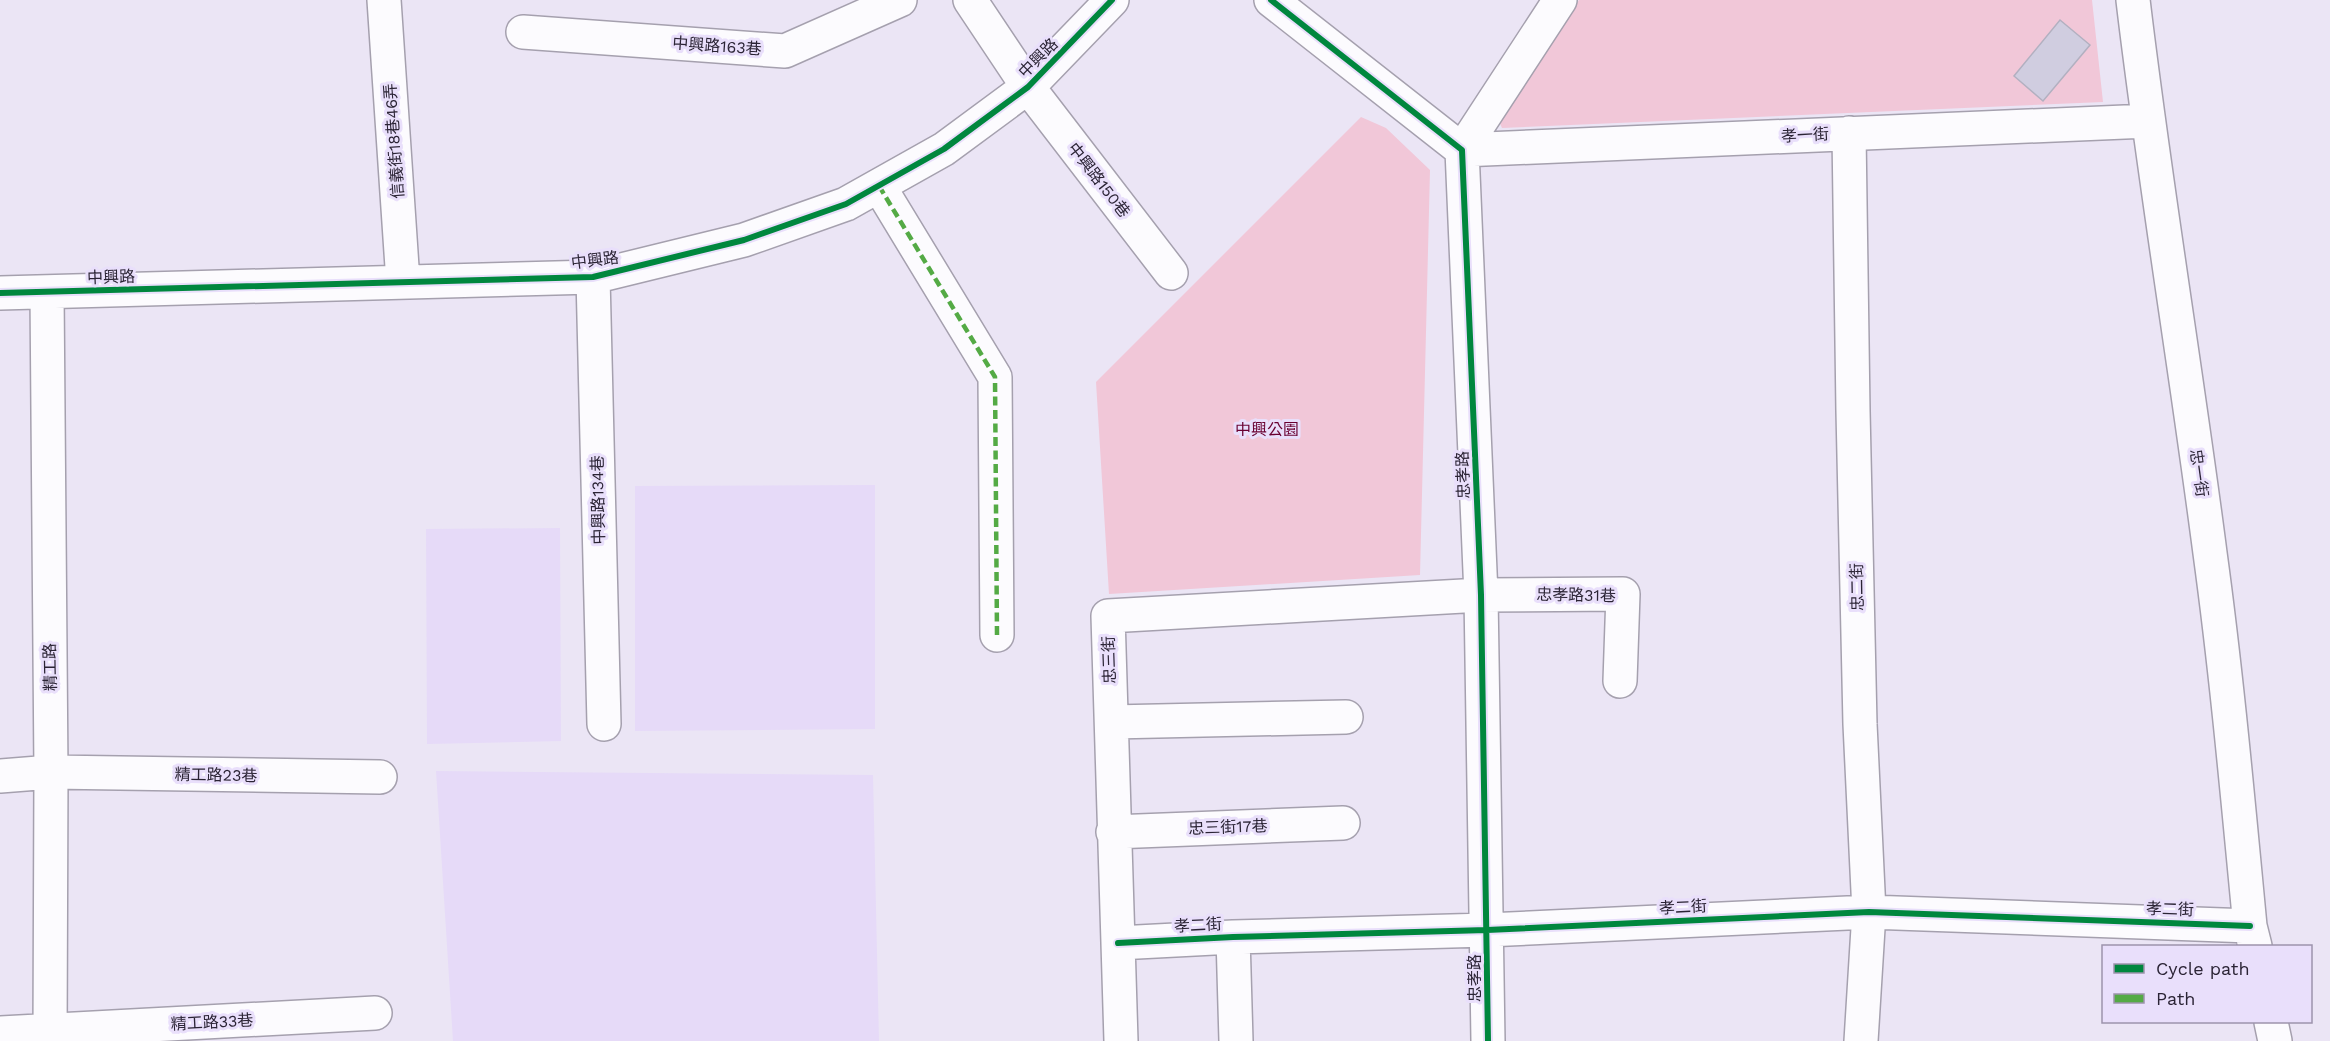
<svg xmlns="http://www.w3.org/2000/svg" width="2330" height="1041" font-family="'Work Sans','Noto Sans TC',sans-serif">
	<rect width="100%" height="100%" fill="#ebe5f5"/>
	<path fill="#e6daf8" d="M875,485V729L635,731V486Z
		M560,528L561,741L427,744L426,529Z
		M436,771L873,775L879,1041H453Z"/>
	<path fill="#f1c7d8" d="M1579,0H2092L2103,102L1502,128L1497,117Z
		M1361,117L1386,128L1430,170L1420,575L1109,594L1096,382Z"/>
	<path fill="#d0cde0" stroke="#b2b0c0" stroke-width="1.5" d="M2060,20L2090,45L2043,101L2014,76Z"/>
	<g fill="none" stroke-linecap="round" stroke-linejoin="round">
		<defs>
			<path id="minor" d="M384,0L403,282
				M970,0L1028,87L1171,273
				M1271,0L1462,150L1481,595L1488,1041
				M2133,0C2155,185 2186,368 2210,553C2227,677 2238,801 2250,926L2255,946
				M523,32L785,51L900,0
				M1849,133L1853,411L1860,724L1869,912L1861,1041
				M1462,150L2148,121
				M1462,150L1560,0
				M879,186L995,377L997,635
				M593,277L604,724
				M47,292L51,772L50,1041
				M0,293L593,277L744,240L846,204L944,149L1028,87L1112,0
				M1112,722L1346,717
				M0,776L51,772L380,777
				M1113,832L1343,823
				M1233,937L1236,1041
				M1118,943L1233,937L1487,930L1869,912L2250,926
				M2271,1022L2275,1041
				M0,1033L375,1013
				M1121,1041L1108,616L1481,595L1623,594L1620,681"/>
		</defs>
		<use href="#minor" stroke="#a5a0ae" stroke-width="36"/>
		<use href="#minor" stroke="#fcfbfe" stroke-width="33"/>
		<path stroke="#54aa45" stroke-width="4.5" stroke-dasharray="9 4.5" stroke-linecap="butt" d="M879,186L995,377L997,635"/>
		<defs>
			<path id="cycleway" d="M1271,0L1462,150L1481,595L1488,1041
				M0,293L593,277L744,240L846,204L944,149L1028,87L1112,0
				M1118,943L1233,937L1487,930L1869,912L2250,926"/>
		</defs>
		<use href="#cycleway" stroke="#e9dffb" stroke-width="10"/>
		<use href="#cycleway" stroke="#00873e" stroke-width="6"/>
	</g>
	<g text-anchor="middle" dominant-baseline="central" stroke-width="6" stroke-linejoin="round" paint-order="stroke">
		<g font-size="16" fill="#2b2435" stroke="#e9dffb">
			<text transform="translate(717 46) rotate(4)">中興路163巷</text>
			<text transform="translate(1038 58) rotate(-45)">中興路</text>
			<text transform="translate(1805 135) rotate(-3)">孝一街</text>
			<text transform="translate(394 141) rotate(-94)">信義街18巷46弄</text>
			<text transform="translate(1099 180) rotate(52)">中興路150巷</text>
			<text transform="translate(595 260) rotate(-7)">中興路</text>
			<text transform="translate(111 277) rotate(-2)">中興路</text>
			<text transform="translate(2199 473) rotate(82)">忠一街</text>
			<text transform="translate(1463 475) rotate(-92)">忠孝路</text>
			<text transform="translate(598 500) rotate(-91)">中興路134巷</text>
			<text transform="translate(1857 587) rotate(-91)">忠二街</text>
			<text transform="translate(1576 595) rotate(1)">忠孝路31巷</text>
			<text transform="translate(1109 660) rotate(-92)">忠三街</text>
			<text transform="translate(50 667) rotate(-91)">精工路</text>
			<text transform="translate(216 775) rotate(1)">精工路23巷</text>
			<text transform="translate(1228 827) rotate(-2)">忠三街17巷</text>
			<text transform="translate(1683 907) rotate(-3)">孝二街</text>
			<text transform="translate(2170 909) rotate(2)">孝二街</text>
			<text transform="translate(1198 925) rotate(-3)">孝二街</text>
			<text transform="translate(1474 978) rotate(-90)">忠孝路</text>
			<text transform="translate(212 1022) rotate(-3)">精工路33巷</text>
		</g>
		<g font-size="16" fill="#690031" stroke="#e9dffb">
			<text x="1267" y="429">中興公園</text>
		</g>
	</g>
	<rect x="2102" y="945" width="210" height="78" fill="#e9dffb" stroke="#9d94ac" stroke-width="1.5"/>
	<rect x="2114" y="964" width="30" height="9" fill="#00873e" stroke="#9d94ac" stroke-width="1.5"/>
	<text x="2156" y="975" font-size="18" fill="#2b2435">Cycle path</text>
	<rect x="2114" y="994" width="30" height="9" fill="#54aa45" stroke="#9d94ac" stroke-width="1.5"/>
	<text x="2156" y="1005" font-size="18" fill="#2b2435">Path</text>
</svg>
